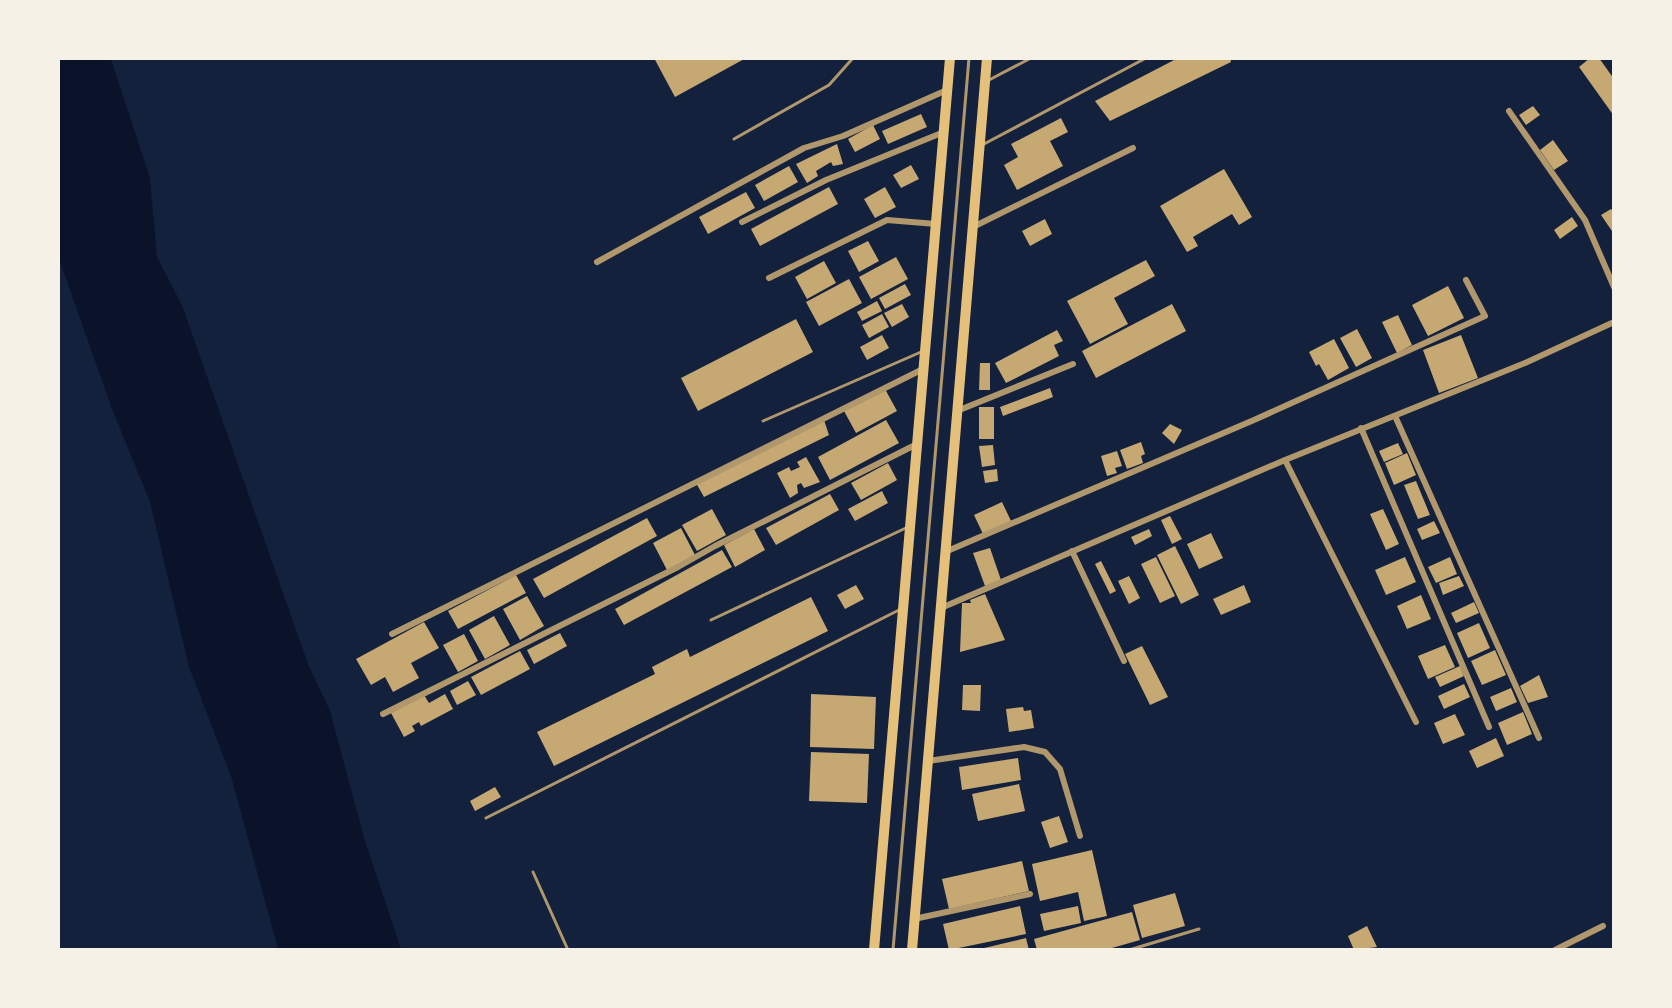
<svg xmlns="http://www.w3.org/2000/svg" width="1672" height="1008" font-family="'Crimson Pro',serif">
	<rect width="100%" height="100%" fill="#14213d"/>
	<path fill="#0b132b" d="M58,59H111L150,178L157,257L182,305L308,664L330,711L365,841L401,949H278L231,776L189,667L150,502L112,409L59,259Z"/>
	<path fill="#c6a872" d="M654,58H746L675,97Z
		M1178,58H1230L1231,62L1110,121L1095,101Z
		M1590,58H1599L1614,79V116L1579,67Z
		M1533,106L1540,115L1526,125L1519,115Z
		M921,114L927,127L888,144L882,131Z
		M1061,118L1068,132L1050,141L1063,166L1017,190L1004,165L1018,157L1011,144Z
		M873,125L880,139L855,152L848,139Z
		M1553,140L1568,161L1554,170L1540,150Z
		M837,144L843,164L833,166L831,162L816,171L818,176L807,183L796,164Z
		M911,165L919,179L901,188L893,175Z
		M789,166L798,182L764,201L755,185Z
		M1224,169L1252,217L1239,225L1232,214L1193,237L1198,246L1187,252L1160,206Z
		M829,187L838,204L760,246L751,229Z
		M885,187L896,207L875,218L864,199Z
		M746,192L755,208L708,234L699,217Z
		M1611,209L1614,212V234L1601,215Z
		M1572,217L1578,226L1560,239L1554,230Z
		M1045,219L1052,234L1030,246L1022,231Z
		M868,241L879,261L859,272L848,251Z
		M896,257L908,279L871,299L859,277Z
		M1146,260L1155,276L1114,298L1128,324L1090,344L1067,301Z
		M824,261L836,283L807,299L795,277Z
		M849,279L862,303L819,326L806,302Z
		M905,284L911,295L885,309L879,298Z
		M1448,286L1464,318L1428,336L1412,305Z
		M877,301L882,311L862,321L857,312Z
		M902,304L909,317L892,327L884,313Z
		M1172,304L1186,331L1096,378L1082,351Z
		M882,314L889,327L869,338L862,325Z
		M1398,315L1412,345L1397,353L1382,322Z
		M796,319L813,352L698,411L681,378Z
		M1357,329L1372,358L1356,367L1340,338Z
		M1057,330L1063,341L1054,345L1059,356L1006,383L995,363Z
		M882,335L889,348L867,360L860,347Z
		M1461,335L1478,378L1439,393L1423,350Z
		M1334,339L1349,368L1328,380L1319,364L1316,366L1309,352Z
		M980,363H990V390H979Z
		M1050,388L1053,397L1003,416L1000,407Z
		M885,389L897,411L856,433L844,411Z
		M979,407H994V439H979Z
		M824,420L829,435L704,497L696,483Z
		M886,420L899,443L830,480L818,457Z
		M1170,424L1182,430L1174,444L1162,433Z
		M1141,442L1145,454L1141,456L1143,463L1127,469L1120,450Z
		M1398,443L1403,454L1384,462L1379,451Z
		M993,445L995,465L982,467L979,446Z
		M1117,451L1122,466L1115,468L1117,473L1107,476L1101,456Z
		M1407,453L1416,475L1394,485L1385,463Z
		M806,457L820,482L804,488L801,483L797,485L798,493L790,498L777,473L789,467L791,471L800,467L797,462Z
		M888,463L897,480L861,500L851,483Z
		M997,469L998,481L985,483L983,471Z
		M1416,481L1430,515L1418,519L1404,485Z
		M882,491L888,503L855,521L848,509Z
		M830,494L839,510L776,545L766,528Z
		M1002,502L1012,523L984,536L974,515Z
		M712,509L726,535L697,551L682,525Z
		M1383,509L1399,544L1386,550L1370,514Z
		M1170,516L1182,539L1172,544L1161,520Z
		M647,518L657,536L544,598L533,579Z
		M1434,521L1440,533L1422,540L1417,529Z
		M681,528L695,555L667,570L653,543Z
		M754,529L765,550L735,567L724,545Z
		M1149,529L1152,536L1135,545L1131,537Z
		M1211,533L1223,558L1199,569L1187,544Z
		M1175,546L1199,595L1181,604L1157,555Z
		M990,548L1001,580L985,586L973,553Z
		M722,550L732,567L624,625L615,609Z
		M1156,557L1175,596L1160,603L1141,564Z
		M1405,557L1416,582L1386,595L1375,570Z
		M1450,557L1457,574L1436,583L1428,567Z
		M1101,561L1116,591L1110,594L1095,564Z
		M516,575L526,593L458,629L448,611Z
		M1129,576L1140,598L1129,604L1118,581Z
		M1459,576L1464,586L1443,595L1439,583Z
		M856,585L864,599L845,609L837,595Z
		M1244,585L1251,602L1221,615L1213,599Z
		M985,594L1005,640L960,652L962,603H971L970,600Z
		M1421,595L1431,619L1407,629L1397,606Z
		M527,596L544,626L520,640L503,609Z
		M811,597L828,631L554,766L537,732L655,674L652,667L687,649L690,657Z
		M1474,602L1479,613L1456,623L1451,613Z
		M494,616L510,645L485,659L469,630Z
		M424,622L439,648L411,663L419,678L393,692L385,677L371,685L356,659Z
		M1479,623L1490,648L1468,658L1457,633Z
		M560,633L567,646L534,664L527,650Z
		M464,634L478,661L458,672L443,645Z
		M1445,645L1455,667L1428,679L1418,656Z
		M1142,646L1168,697L1150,705L1125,654Z
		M1495,650L1506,675L1482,685L1471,661Z
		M520,651L530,669L481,695L471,677Z
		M1460,666L1464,676L1440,687L1435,677Z
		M1539,675L1548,697L1528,703L1520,686Z
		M468,681L476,695L457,705L450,691Z
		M1464,684L1470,697L1444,709L1438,696Z
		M963,685H981L980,711L962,710Z
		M1511,688L1517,702L1496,711L1490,697Z
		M445,694L453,709L421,726L419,722L412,726L415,731L404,737L391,713L424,695L429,703Z
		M811,694L876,697L874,749L810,747Z
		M1023,707L1024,711L1031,710L1034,728L1009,732L1006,709Z
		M1523,712L1532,734L1507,745L1498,723Z
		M1455,714L1465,735L1443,744L1434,723Z
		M1496,738L1504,756L1477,768L1469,751Z
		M811,752L869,754L867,803L809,801Z
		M1018,758L1021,780L962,790L959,767Z
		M1019,784L1025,811L978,821L972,794Z
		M495,787L501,797L475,811L470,801Z
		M1059,816L1068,842L1050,848L1041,822Z
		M1092,850L1107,916L1084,921L1078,892L1040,901L1032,864Z
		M1022,861L1029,891L949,909L942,879Z
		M1175,893L1185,926L1142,938L1133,905Z
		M1020,906L1026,934L949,950L943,924Z
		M1078,906L1081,923L1044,931L1040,914Z
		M1132,912L1140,940L1105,950H1037L1034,939Z
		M1367,926L1377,947L1354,950L1348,936Z
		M1026,938L1029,950H981L980,949Z"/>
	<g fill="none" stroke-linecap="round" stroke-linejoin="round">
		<path stroke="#b1986c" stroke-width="3" d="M989,80L1031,58
			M734,139L829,85L853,58
			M984,144L1146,58
			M763,421L921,352
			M711,620L908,527
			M486,818L899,610
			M533,872L568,950
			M893,950L969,58
			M1129,950L1199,929"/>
		<path stroke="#b1986c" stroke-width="6" d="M1509,111L1585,220L1614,287
			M742,222L826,180L944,132
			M975,226L1133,148
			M597,262L804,148L843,136L947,90
			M769,278L887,220L936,224
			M957,411L1073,364
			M1395,416L1539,738
			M1361,428L1489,727
			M1285,460L1416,722
			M1072,551L1124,661
			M945,552L1254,420L1485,316L1466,280
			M941,608L1285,460L1525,363L1614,322
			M392,634L923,369
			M383,714L678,567L715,546L917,444
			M928,761L1024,747L1045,752L1060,769L1080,836
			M914,919L1030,894
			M1555,950L1603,926"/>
		<path stroke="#e5c07b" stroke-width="10" d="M874,950L950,58
			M912,950L987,58"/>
	</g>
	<rect width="1672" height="1008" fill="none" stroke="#f6f1e7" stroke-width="120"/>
</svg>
